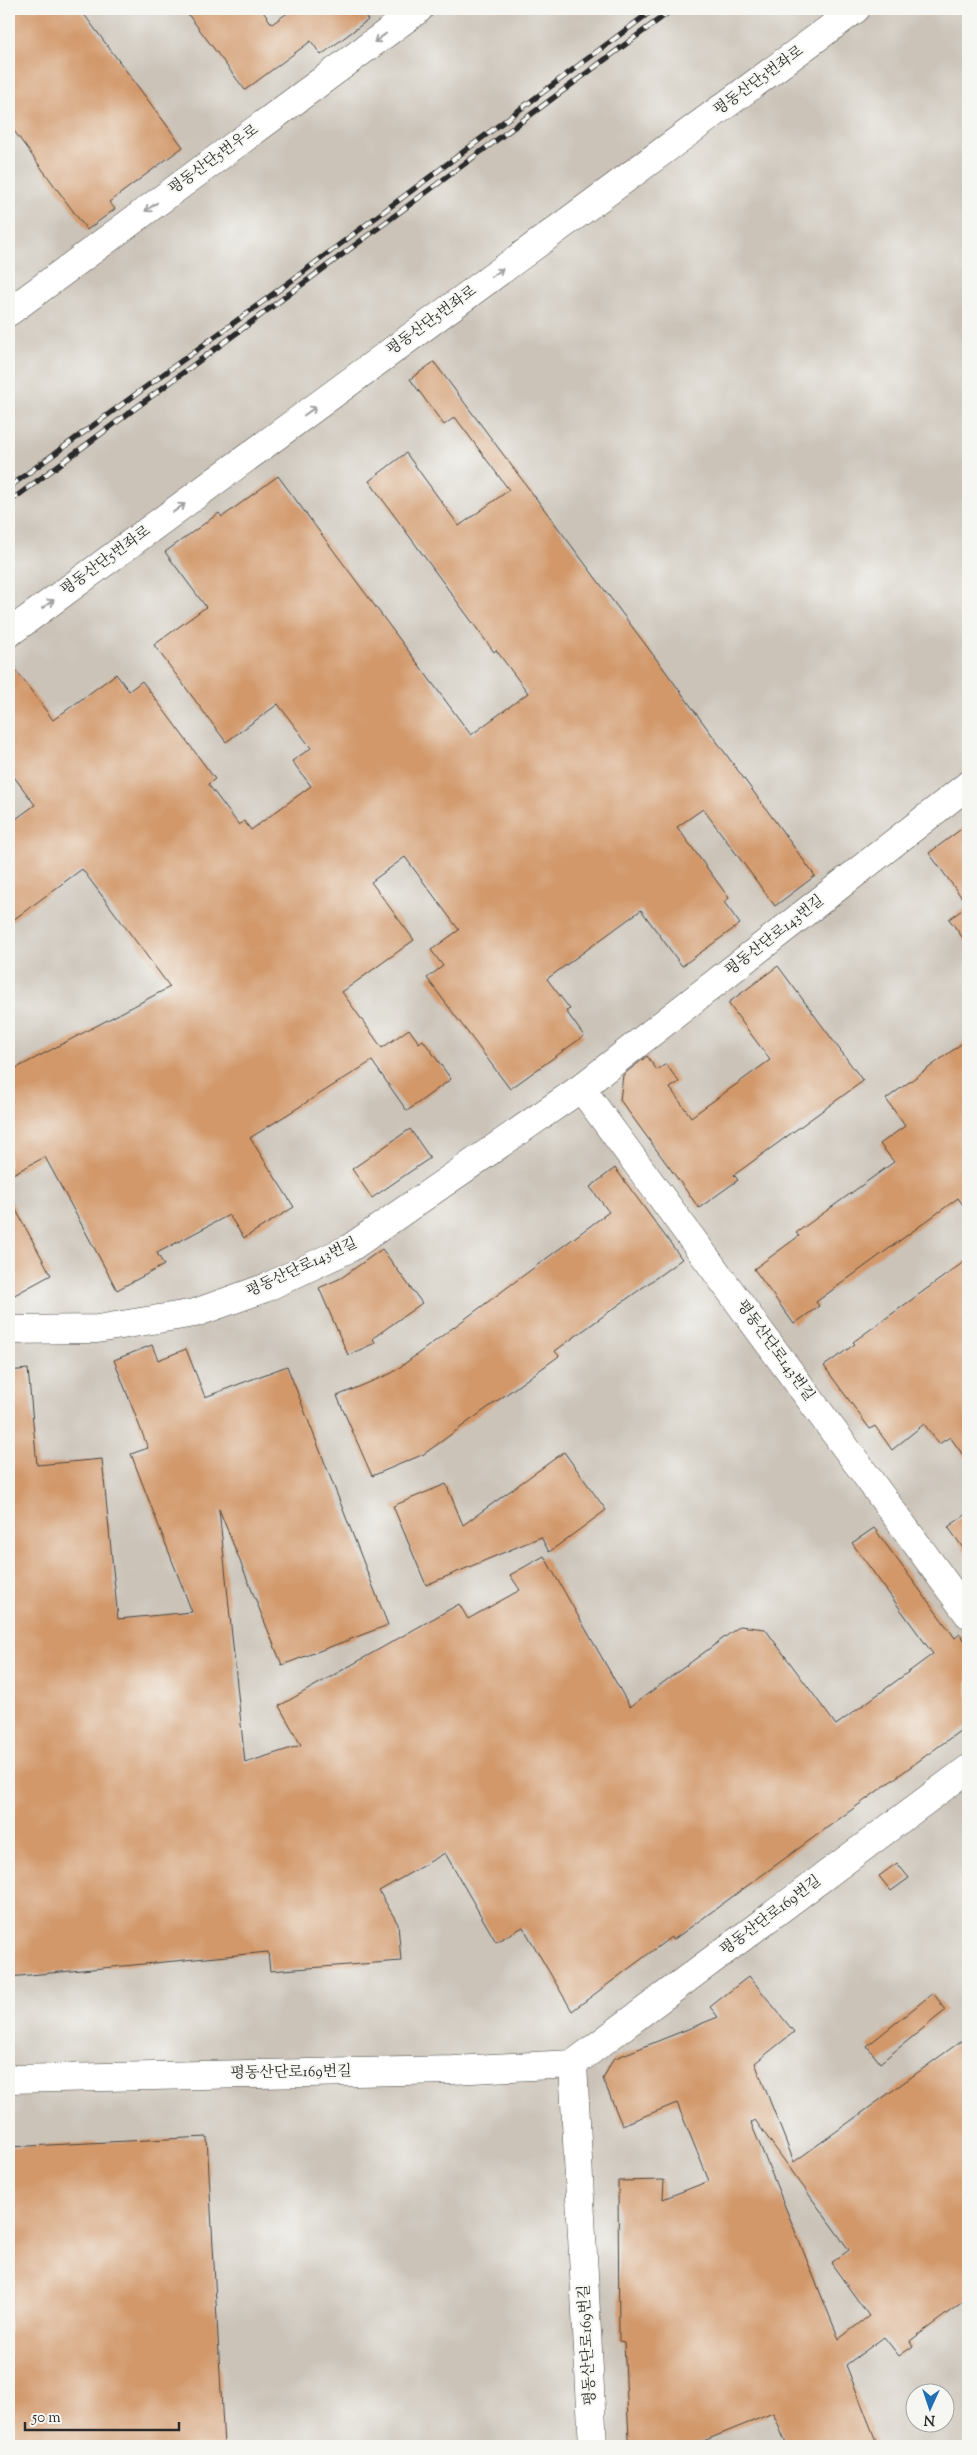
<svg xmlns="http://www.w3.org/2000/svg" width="977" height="2455" font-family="'Sorts Mill Goudy','Noto Serif KR',serif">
	<rect width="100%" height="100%" fill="#f6f6f2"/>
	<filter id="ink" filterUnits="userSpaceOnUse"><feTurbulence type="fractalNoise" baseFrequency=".02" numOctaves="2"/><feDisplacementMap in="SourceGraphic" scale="10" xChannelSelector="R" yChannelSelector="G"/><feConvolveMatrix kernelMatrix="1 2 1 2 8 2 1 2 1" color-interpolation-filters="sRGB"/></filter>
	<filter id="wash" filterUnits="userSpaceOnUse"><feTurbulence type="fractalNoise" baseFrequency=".0096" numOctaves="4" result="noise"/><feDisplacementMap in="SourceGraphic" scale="20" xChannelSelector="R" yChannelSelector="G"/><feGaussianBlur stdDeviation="1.12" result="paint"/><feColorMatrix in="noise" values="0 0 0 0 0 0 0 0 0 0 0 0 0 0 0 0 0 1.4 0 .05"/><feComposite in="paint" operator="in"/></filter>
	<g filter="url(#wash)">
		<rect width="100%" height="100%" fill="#ebe2c3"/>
		<path fill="#cbc3b8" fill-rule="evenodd" d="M9,9H968V2446H9ZM914,2392H944V2422H914Z"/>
		<g id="blocks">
			<path fill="#d2986b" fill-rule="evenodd" d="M9,9H80L183,147L109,202L115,209L87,230L9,124Z
				M184,9H261L272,24L293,9H360L368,20L321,55L311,41L245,90Z
				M434,362L666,672L815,876L775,906L703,809L677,827L729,898L724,902L740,924L682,966L641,910L547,979L570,1009L566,1011L584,1036L510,1089L427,978L443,966L431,950L459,930L405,857L371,882L414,940L342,992L382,1048L409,1029L419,1043L423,1040L451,1079L407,1111L372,1061L250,1138L294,1207L244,1238L229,1215L157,1253L164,1265L117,1290L45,1157L9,1176V1072L170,987L82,869L9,923V824L35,805L9,770V661L53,720L116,674L129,691L142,681L215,779L208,784L239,825L244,821L251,830L311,786L292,761L311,748L278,704L226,742L154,645L206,607L165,552L219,513L222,517L278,476L471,735L528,693L496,650L494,652L369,481L406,453L459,526L509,490L455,417L444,425L410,379Z
				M968,824V945L949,919L968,906L929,853Z
				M778,966L863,1081L734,1175L738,1180L699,1208L620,1100L623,1075L647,1056L657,1070L666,1064L679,1082L670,1088L691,1117L770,1060L728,1003Z
				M968,1039V1212L958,1198L816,1302L819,1306L794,1324L754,1269L799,1236L796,1233L894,1162L880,1144L905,1126L886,1099Z
				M410,1129L430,1158L372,1198L352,1169Z
				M615,1168L682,1259L555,1351L559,1356L424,1454L372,1476L337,1396L392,1373L609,1212L590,1187Z
				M9,1197L51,1275L9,1298Z
				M382,1249L422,1303L373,1338L375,1343L348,1355L319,1288L341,1278Z
				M968,1259V1462L950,1437L939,1444L924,1424L892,1450L875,1426L870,1429L824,1366L855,1344L853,1342Z
				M152,1345L158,1360L186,1349L205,1397L287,1366L388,1625L282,1665L219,1509L245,1763L301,1745L279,1706L459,1604L468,1619L520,1590L510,1575L544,1556L630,1707L740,1626L765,1629L836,1725L933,1654L852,1543L874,1528L955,1638L960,1634L968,1645V1725L673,1940L671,1937L572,2011L523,1927L496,1942L445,1853L379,1891L398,1924L401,1961L270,1971L268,1952L9,1977V1371L28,1369L37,1465L102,1459L118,1619L192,1612L131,1454L148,1448L114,1360Z
				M564,1452L606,1510L549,1552L541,1537L426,1585L393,1506L446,1484L463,1525Z
				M968,1513V1555L948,1527Z
				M897,1863L909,1878L891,1891L879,1876Z
				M749,1976L794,2032L755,2063L794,2162L968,2036V2298L910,2341L913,2346L899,2356L884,2337L846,2365L878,2446H787L773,2413L691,2446H632L629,2438L624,2342L619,2341L618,2181L664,2180L663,2199L709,2181L677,2103L622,2125L603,2079L613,2059L718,2017L710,2007ZM755,2120L849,2250L831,2263L869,2316L839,2339L751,2123Z
				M933,1993L946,2010L880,2063L867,2046Z
				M207,2137L224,2446H9V2147Z"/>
		</g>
	</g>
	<g filter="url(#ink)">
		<use href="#blocks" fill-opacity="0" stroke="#484642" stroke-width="1"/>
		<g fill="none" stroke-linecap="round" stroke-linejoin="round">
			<defs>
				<path id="minor" d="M9,312L419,9
					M9,633L856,9
					M581,1088L968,1614
					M9,1330L97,1329L195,1313L265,1288L350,1248L581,1088L968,785
					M573,2064L593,2446
					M9,2079L453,2070L573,2064L968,1769"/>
			</defs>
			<use href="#minor" stroke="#484642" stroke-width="29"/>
			<use href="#minor" stroke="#fff" stroke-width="28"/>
			<defs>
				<path id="rail" d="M9,487L291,281L654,9
					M9,502L673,9"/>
			</defs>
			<use href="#rail" stroke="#2b2b2b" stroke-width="5.5"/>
			<use href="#rail" stroke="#f6f6f2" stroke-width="4" stroke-dasharray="11" stroke-linecap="butt"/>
		</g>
		<defs><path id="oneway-shaft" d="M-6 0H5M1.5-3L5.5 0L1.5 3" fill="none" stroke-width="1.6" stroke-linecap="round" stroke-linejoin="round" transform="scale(1.25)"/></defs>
		<g stroke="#a0a0a0">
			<use href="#oneway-shaft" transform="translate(380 38) rotate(144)"/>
			<use href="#oneway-shaft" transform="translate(151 207) rotate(144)"/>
			<use href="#oneway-shaft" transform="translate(497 273) rotate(-36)"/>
			<use href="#oneway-shaft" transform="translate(310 411) rotate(-36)"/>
			<use href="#oneway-shaft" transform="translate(179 508) rotate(-36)"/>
			<use href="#oneway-shaft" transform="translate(48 604) rotate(-36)"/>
		</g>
	</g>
	<g text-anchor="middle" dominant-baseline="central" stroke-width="4" stroke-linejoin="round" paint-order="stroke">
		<g font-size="15" fill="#2b2b2b" stroke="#f6f6f2">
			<text transform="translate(759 81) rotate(-36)">평동산단5번좌로</text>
			<text transform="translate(214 160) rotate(-36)">평동산단5번우로</text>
			<text transform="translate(432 321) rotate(-36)">평동산단5번좌로</text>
			<text transform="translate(106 561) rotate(-36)">평동산단5번좌로</text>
			<text transform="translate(775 936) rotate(-38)">평동산단로143번길</text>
			<text transform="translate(302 1268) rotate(-25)">평동산단로143번길</text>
			<text transform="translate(775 1351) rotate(54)">평동산단로143번길</text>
			<text transform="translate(771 1916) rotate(-37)">평동산단로169번길</text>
			<text transform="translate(291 2073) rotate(-1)">평동산단로169번길</text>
			<text transform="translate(588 2345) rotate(-93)">평동산단로169번길</text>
		</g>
	</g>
	<rect width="977" height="2455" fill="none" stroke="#f6f6f2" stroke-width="30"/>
	<g transform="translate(930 2408) rotate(183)"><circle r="24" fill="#f6f6f2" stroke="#a5a5a2"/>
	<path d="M0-4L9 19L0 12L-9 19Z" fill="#1f6fb2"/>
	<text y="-8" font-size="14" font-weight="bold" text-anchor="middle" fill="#2b2b2b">N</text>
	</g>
	<path d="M25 2422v8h154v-8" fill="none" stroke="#2b2b2b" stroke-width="2.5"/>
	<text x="32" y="2422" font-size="15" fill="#2b2b2b" stroke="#f6f6f2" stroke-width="4" paint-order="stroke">50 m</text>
</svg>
